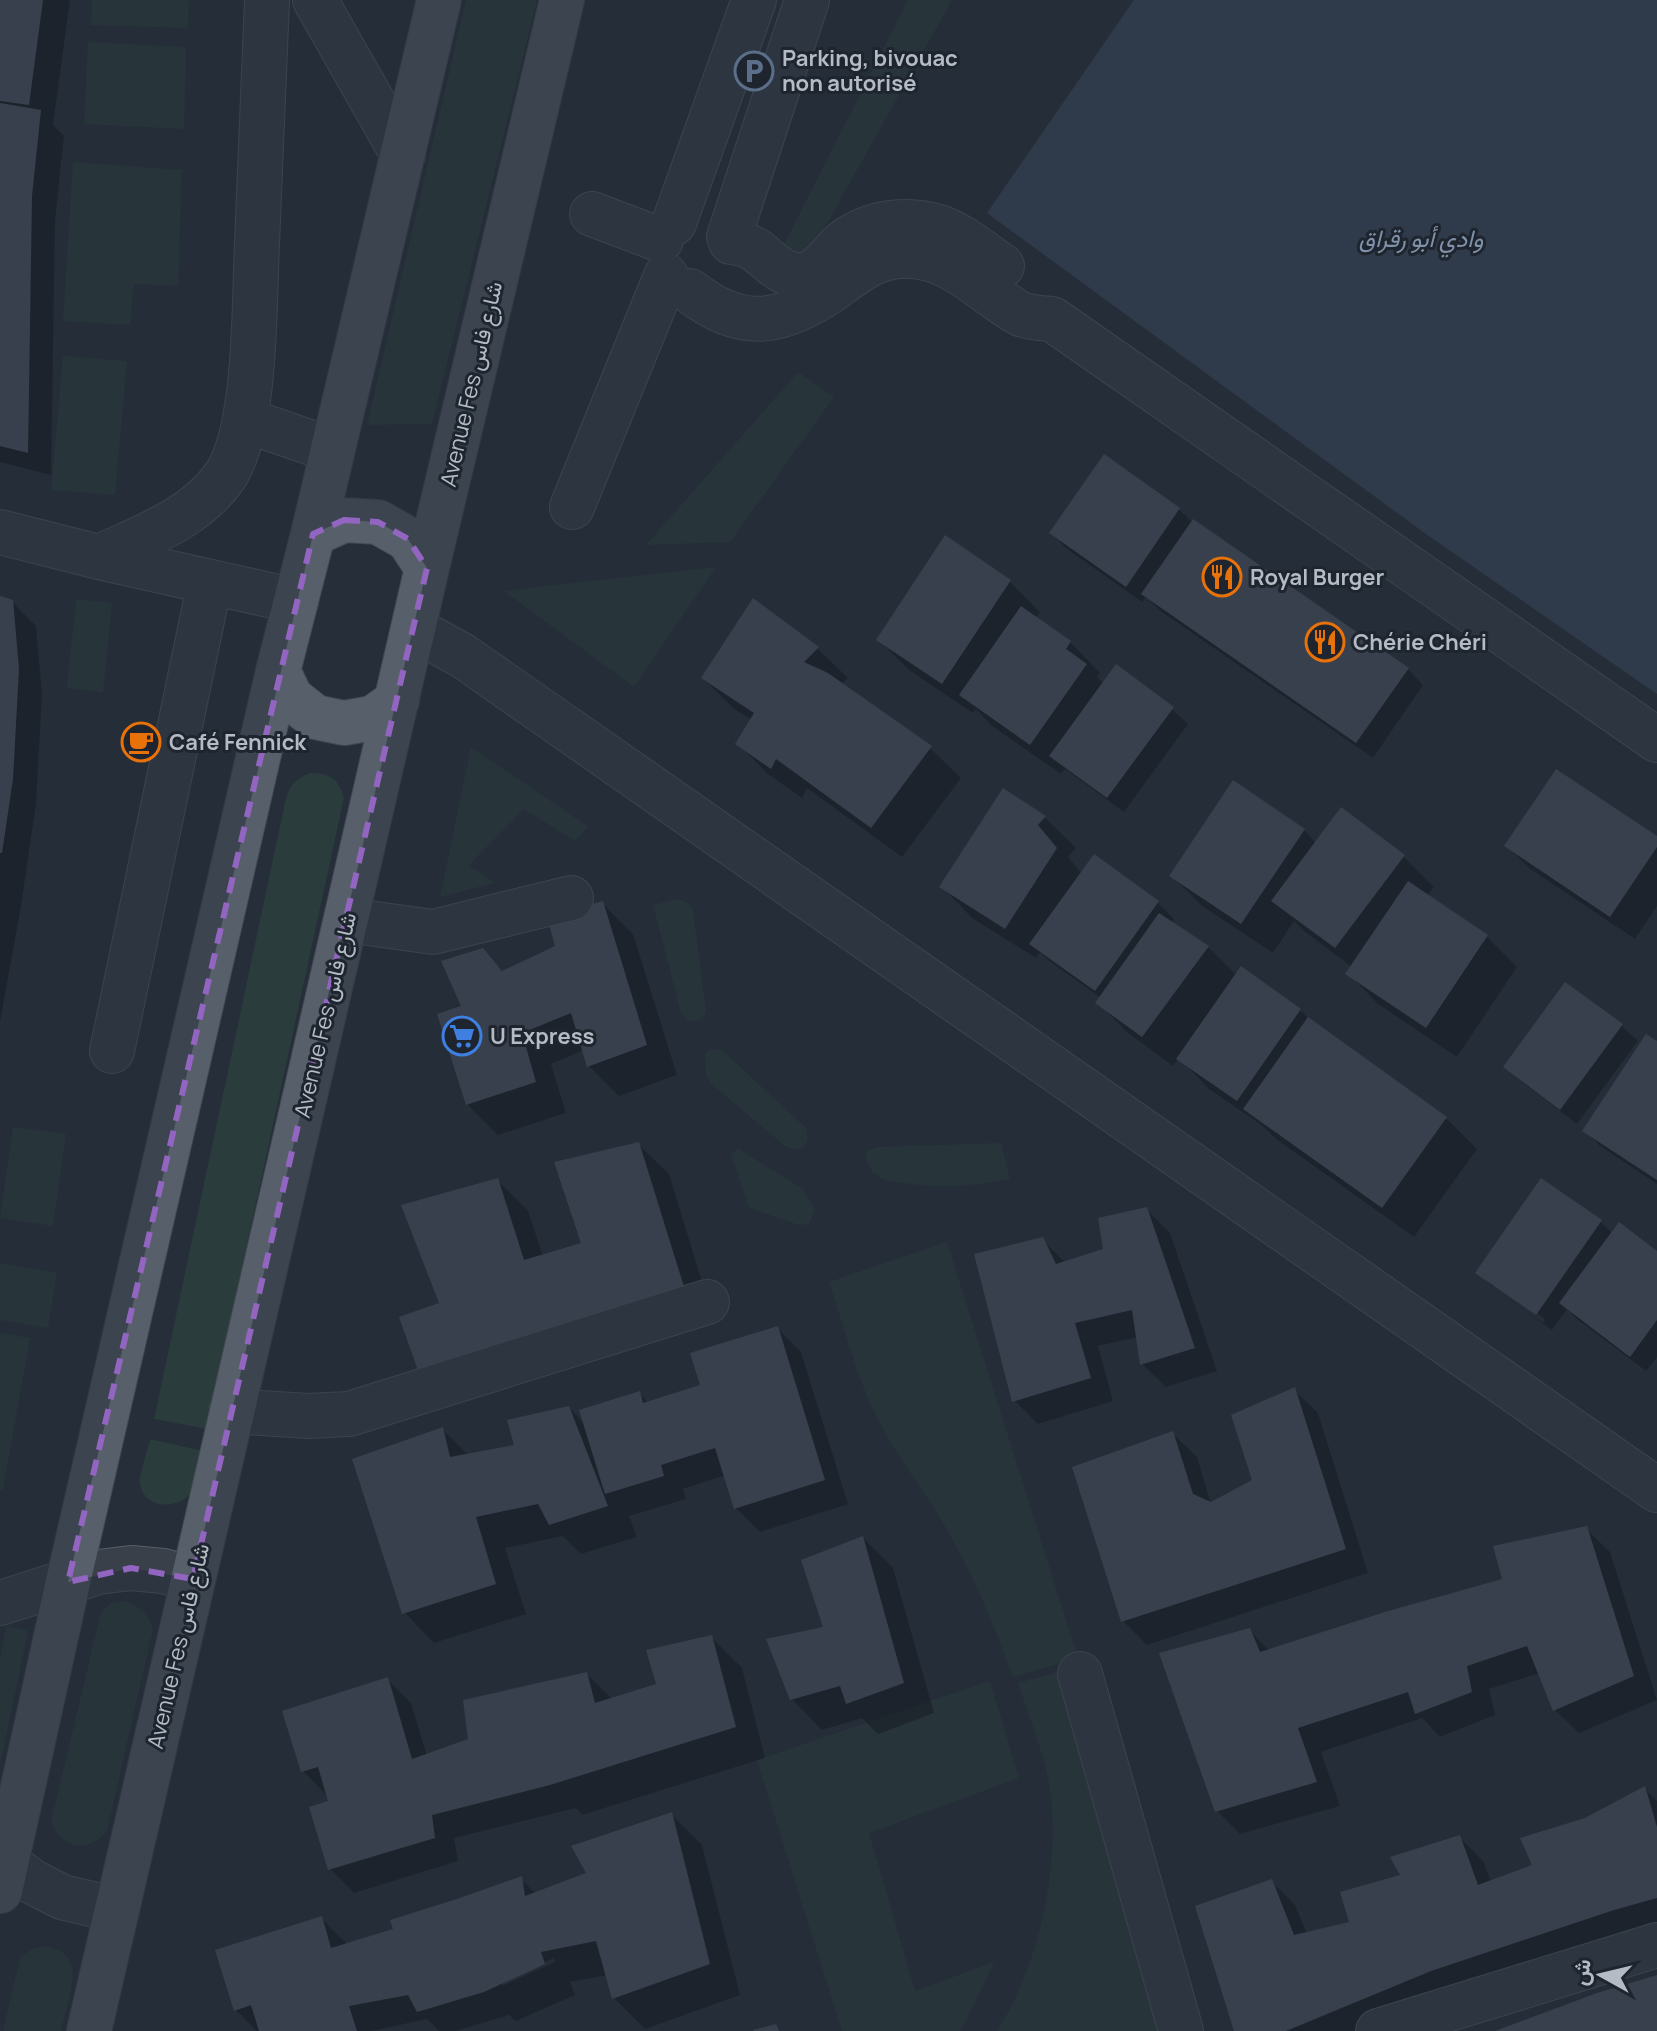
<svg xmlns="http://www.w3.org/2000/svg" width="1657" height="2031" font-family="Manrope,Vazirmatn,sans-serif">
	<rect width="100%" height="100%" fill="#252e39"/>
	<path fill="#2a3c3c" d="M92,0H189L188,28L91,25Z
		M466,0H537L432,424L367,425Z
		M908,0H952L809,256L785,250V242Z
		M88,42L186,47L184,129L84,124Z
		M73,162L182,170L178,286L134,284L130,325L63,321Z
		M63,356L127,361L115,495L51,490Z
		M798,372L834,397L730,542L646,545Z
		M716,567L634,687L504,591Z
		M76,599L112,603L103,692L67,688Z
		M471,747L589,827L574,841L524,809L469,865L495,883L440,897Z
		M310,773C330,773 338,778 344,798L207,1429L154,1419L286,798C290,784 297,778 310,773Z
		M678,899L688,903L693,910L706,1012C702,1020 698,1021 689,1021L681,1013L653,905Z
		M710,1050H722L806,1128C812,1145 801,1154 785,1146L710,1083C705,1073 705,1064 705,1053Z
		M13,1127L66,1134L53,1226L0,1218Z
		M1001,1143L1010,1179C975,1186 940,1189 904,1183C894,1182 883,1181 875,1174C870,1170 868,1164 865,1158L868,1150L877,1147Z
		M739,1149L803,1189L815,1210L809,1224L799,1225L749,1208L731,1154Z
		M947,1242L1078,1658L1013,1677C991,1616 965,1556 930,1502C913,1476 895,1452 881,1425C857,1381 845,1329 829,1282Z
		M0,1263L57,1273L48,1328L0,1320Z
		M0,1333L30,1338L3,1490L0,1489Z
		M150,1439L203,1451C200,1462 199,1478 194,1488C183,1511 143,1511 140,1483C139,1475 148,1449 150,1439Z
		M125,1601C141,1607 148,1613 153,1629L107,1831C87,1854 64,1850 51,1822L101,1612L111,1603Z
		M6,1626L28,1631L0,1766V1658Z
		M1066,1670L1163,2031H997C1042,1962 1066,1845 1045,1765C1037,1737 1027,1710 1018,1683Z
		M990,1681L1019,1778L869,1833L915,1991L994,1962L974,2005L960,2031H842L757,1760Z
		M46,1946C55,1949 64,1951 69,1959C79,1976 65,2013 61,2031H3L20,1958L32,1949Z"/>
	<path fill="#3d4c60" d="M1134,0H1657V694L1426,534L987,213Z"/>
	<path fill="#0007" fill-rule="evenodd" d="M0,0H70L53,125L64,136L55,221L51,475L0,462Z
		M1179,509L1193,523L1408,669L1423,685L1373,758L1159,610L1146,597L1142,602L1067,549L1051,533Z
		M1009,581L1040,612L1036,618L1070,642L1100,673L1097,677L1104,684L1172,709L1188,724L1124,812L1065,769L1061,774L992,726L976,709L973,713L909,670L878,639Z
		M0,598L12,602L36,626L42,694L36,804L21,906L0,1022Z
		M817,648L848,678L841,685L930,748L961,778L902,857L807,788L802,798L768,774L737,743L752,720L734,709L703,678Z
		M1004,791L1045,818L1076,848L1068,857L1082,874L1095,856L1158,903L1174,919L1171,923L1208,947L1237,976L1300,1010L1314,1024L1446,1118L1477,1149L1414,1237L1276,1139L1260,1124L1209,1089L1179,1058L1173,1066L1128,1033L1098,1003L1101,998L1048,960L1040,952L1036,958L972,918L942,887Z
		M1304,830L1316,843L1403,856L1434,887L1427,896L1487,937L1517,967L1457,1057L1378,1004L1348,973L1352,967L1304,931L1294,921L1273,953L1202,906L1171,875Z
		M1657,838V906L1635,939L1530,869L1507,846Z
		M603,904L633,934L677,1075L619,1096L589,1066L584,1050L551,1064L566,1113L498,1135L467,1104L463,1007L483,951L504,972L558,948Z
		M1566,985L1622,1026L1638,1041L1577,1124L1522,1082L1506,1067Z
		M1657,1043V1184L1600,1146L1585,1130Z
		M638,1144L669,1174L714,1321L452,1405L422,1375L441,1304L497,1180L528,1211L543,1256L584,1244Z
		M1146,1209L1170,1233L1217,1371L1166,1387L1142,1364L1138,1337L1098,1346L1113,1401L1038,1424L1014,1400L1042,1240L1066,1263L1105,1250Z
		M1601,1222L1613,1234L1657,1253V1357L1646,1371L1577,1319L1567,1309L1552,1330L1493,1288L1543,1323L1545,1319L1493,1282V1287L1478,1272Z
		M777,1328L801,1352L848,1504L760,1532L736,1508L726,1475L683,1489L686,1499L629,1516L637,1537L581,1554L563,1536L505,1548L526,1614L434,1643L404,1612L443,1430L468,1455L517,1446L569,1408L586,1425L639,1393L649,1403L703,1386Z
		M1294,1390L1318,1413L1368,1573L1147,1645L1123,1621L1173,1434L1197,1457L1211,1504L1254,1481Z
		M1586,1529L1610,1552L1657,1700L1579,1733L1555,1710L1540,1673L1489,1689L1495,1715L1440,1737L1422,1718L1321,1752L1340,1806L1240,1834L1217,1811L1249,1630L1270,1651L1504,1580Z
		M863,1538L893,1568L934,1713L878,1734L862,1718L822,1730L792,1699L826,1628Z
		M711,1637L742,1668L765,1758L582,1815L576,1808L454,1838L458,1861L354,1893L330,1869L331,1802L326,1795L303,1771L387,1679L411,1703L427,1756L470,1741L587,1674L612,1699L659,1686Z
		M1645,1789L1657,1801V1928L1367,2031H1236L1271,1881L1295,1905L1307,1934L1351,1924L1403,1877L1459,1837L1483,1861L1491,1882L1534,1867L1586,1819Z
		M671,1814L702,1845L740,1995L645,2029L614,1998L608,1975L570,1982L575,1995L516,2021L509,2015L456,2031H439L427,2019L372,2031H257L236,2010L321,1918L345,1942L346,1946L396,1930L521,1879L536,1894L588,1874ZM554,1958L555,1962L502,1986V1981Z"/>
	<path fill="#4e5865" d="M0,0H43L29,105L0,101Z
		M0,103L41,110L32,196L28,453L0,446Z
		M1104,454L1180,508L1126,587L1049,533Z
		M1193,519L1409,668L1356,743L1141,594Z
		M945,535L1011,580L942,684L876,640Z
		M0,596L13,600L19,669L13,779L2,853H0Z
		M753,598L819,647L804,662L828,673L932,746L871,828L776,759L771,769L735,744L754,713L701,678Z
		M1021,606L1071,641L1066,649L1087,664L1030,745L959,695Z
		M1116,664L1174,707L1107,798L1049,756Z
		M1556,769L1657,836V847L1610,917L1504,846Z
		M1233,780L1305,829L1241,924L1169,876Z
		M1003,788L1046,816L1038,825L1057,848L1005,929L939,887Z
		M1341,807L1405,855L1335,948L1271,901Z
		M1094,854L1159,901L1095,991L1029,944Z
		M1408,881L1488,935L1426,1028L1345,974Z
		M603,901L647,1045L587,1067L571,1013L522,1033L536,1082L466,1105L437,1014L461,1006L441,961L483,948L502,971L555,946L547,917Z
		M1159,913L1209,946L1142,1037L1095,1003Z
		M1241,966L1301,1009L1237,1101L1176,1059Z
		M1565,982L1623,1024L1560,1110L1503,1067Z
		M1308,1017L1447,1117L1382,1208L1243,1109Z
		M1646,1034L1657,1041V1180L1582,1131Z
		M639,1142L685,1290L420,1376L399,1317L439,1303L401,1205L498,1178L524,1260L581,1243L554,1162Z
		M1541,1178L1602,1220L1536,1315L1475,1273Z
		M1147,1207L1195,1348L1140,1365L1132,1310L1075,1323L1091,1378L1012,1402L974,1254L1043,1237L1056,1264L1103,1249L1098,1218Z
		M1619,1222L1657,1251V1320L1630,1357L1559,1303Z
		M778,1326L825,1480L734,1509L715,1448L661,1465L664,1476L605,1494L579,1410L640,1391L643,1403L700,1385L690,1353Z
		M1295,1387L1346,1549L1121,1622L1072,1467L1173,1431L1193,1494L1211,1502L1252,1480L1231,1415Z
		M569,1406L608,1506L549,1525L538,1504L476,1517L496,1584L402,1614L352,1459L443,1427L450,1457L514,1445L507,1420Z
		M1587,1526L1634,1676L1553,1711L1527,1646L1467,1666L1472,1692L1415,1714L1408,1692L1298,1728L1317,1782L1215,1812L1159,1653L1250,1628L1260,1652L1385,1612L1502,1579L1493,1546Z
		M863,1536L904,1683L846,1704L840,1686L790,1700L766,1639L823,1627L801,1560Z
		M712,1635L736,1727L550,1785L432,1815L435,1838L328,1870L309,1807L328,1801L318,1767L301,1772L282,1711L388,1677L412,1759L468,1739L463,1700L587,1672L595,1703L656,1684L646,1650Z
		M1645,1786L1657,1827V1898L1614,1910L1431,1971L1286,2031H1234L1195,1906L1272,1879L1294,1935L1349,1922L1340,1892L1400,1875L1390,1857L1460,1835L1478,1885L1532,1865L1520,1838L1585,1818Z
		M672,1812L710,1964L612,1999L596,1941L541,1952L545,1964L484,1992L417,2012L408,1995L349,2006L357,2031H259L251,2005L234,2011L215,1950L322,1916L331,1948L393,1929L390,1920L457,1899L522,1876L525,1896L586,1873L571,1846Z
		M1657,1975V2031H1495L1597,1993Z
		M776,2024L779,2031H754L753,2030Z"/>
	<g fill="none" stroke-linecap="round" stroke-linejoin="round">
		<defs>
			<path id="minor" d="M315,0L403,155
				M592,214L661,240
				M674,223L754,0
				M729,237L807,0
				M731,242C740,243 747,245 754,249C770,259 781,277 802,275C821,273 831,252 845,241C871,222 908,217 939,227C962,235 983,253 1002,266
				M690,291C743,333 784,324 836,287C856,272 875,257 901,256C941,253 970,280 1000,301C1007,305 1014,311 1021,314C1030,318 1042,318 1052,319L1657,740
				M245,420L332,450
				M572,507L666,276
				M0,532L99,557L296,601
				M99,557C144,536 195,519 225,476C257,428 254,303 257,243C260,162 263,81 267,0
				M414,629L463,656L1657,1490
				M347,920L433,932L571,898
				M112,1051L210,582
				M232,1411L308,1416L349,1414L707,1302
				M0,1603L98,1572L131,1568L163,1571L193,1579
				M1080,1674L1181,2031
				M0,1858L33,1882L62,1897L117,1910
				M1378,2031L1657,1945"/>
			<path id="major" d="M313,534L344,520L378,522L408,539L427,568
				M278,671L291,698L315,717L344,723L373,718L397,701
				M0,1891L68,1582L278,671L313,534L439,0
				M89,2031L427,568L562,0"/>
		</defs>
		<use href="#minor" stroke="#575e68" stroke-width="46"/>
		<use href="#major" stroke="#424953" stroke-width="46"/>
		<use href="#minor" stroke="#39404a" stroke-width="44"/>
		<use href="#major" stroke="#575f6a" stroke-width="44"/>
	</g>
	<path d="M0 0H1657V2031H0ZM344,520L378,522L408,539L427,568L193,1579L131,1568L68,1582L313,534Z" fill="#252e39" fill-opacity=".55" fill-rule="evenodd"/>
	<path fill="none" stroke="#9265c1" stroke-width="6" stroke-dasharray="16 10" stroke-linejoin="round" d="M344,520L378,522L408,539L427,568L193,1579L131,1568L68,1582L313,534Z"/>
	<defs>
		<symbol id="parking-ring" viewBox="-11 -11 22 22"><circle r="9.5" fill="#1e252e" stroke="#5c6f8a" stroke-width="1.5"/><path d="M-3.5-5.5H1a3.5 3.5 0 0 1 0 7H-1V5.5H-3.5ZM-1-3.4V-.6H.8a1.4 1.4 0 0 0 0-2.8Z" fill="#5c6f8a"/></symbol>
		<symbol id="restaurant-ring" viewBox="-11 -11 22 22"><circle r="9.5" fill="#1e252e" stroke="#e8710a" stroke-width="1.5"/><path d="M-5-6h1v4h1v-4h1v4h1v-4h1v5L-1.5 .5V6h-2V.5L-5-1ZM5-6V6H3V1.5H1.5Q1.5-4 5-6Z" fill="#e8710a"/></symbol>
		<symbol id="cafe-ring" viewBox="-11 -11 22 22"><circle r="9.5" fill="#1e252e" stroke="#e8710a" stroke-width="1.5"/><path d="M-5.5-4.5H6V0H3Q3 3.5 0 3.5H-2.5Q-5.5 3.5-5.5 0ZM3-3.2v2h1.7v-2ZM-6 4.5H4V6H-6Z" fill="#e8710a"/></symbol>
		<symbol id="supermarket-ring" viewBox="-11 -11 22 22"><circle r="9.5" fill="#1e252e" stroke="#3f7fe0" stroke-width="1.5"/><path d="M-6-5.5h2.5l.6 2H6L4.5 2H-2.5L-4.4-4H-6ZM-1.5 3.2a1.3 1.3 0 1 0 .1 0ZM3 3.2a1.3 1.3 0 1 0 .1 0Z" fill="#3f7fe0"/></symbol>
	</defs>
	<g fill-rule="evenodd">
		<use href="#parking-ring" x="732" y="49" width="44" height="44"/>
		<use href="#restaurant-ring" x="1200" y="555" width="44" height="44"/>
		<use href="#restaurant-ring" x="1303" y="620" width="44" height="44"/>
		<use href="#cafe-ring" x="119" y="720" width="44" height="44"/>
		<use href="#supermarket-ring" x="440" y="1014" width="44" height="44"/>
	</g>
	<g text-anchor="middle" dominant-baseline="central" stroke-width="6" stroke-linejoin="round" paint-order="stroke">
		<g font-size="22" font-weight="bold" fill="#b4bbc5" stroke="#1e252e" text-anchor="start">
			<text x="782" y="58">Parking, bivouac<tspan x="782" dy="25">non autorisé</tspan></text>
			<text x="1250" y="577">Royal Burger</text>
			<text x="1353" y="642">Chérie Chéri</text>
			<text x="169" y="742">Café Fennick</text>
			<text x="490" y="1036">U Express</text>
		</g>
		<g font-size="22" fill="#b4bbc5" stroke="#1e252e">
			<text transform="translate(471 384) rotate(-77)">Avenue Fes شارع فاس</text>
			<text transform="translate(325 1015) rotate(-77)">Avenue Fes شارع فاس</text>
			<text transform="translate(178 1646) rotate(-77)">Avenue Fes شارع فاس</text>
		</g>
		<g font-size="24" font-style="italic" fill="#7f92aa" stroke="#1e252e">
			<text x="1421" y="237">وادي أبو رقراق</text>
		</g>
	</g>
	<g transform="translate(1601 1975) rotate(278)" stroke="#1e252e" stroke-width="6" paint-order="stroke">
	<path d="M0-6L14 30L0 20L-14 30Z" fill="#b4bbc5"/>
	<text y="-12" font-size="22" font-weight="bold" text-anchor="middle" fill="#b4bbc5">ش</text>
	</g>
</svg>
